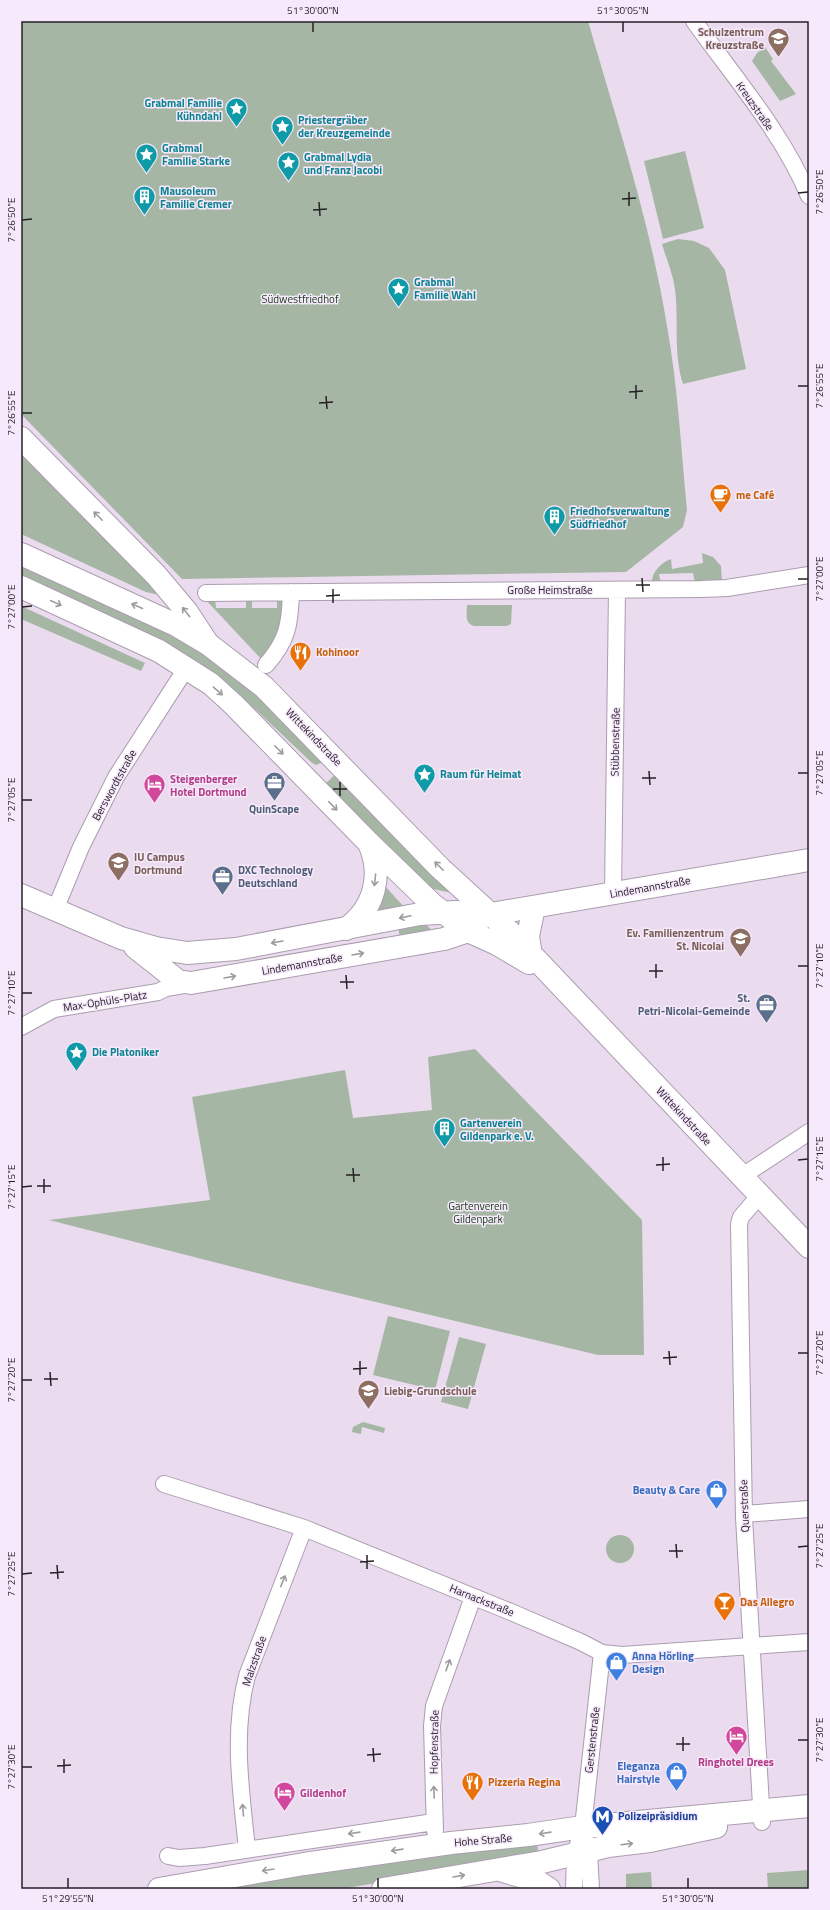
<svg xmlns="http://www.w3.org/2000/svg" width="830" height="1910" font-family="'Titillium Web',sans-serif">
	<rect width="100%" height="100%" fill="#eadbee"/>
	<path fill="#a5b7a4" d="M21,21H588C617,122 650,222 667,326C678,387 681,449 687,510L683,527L626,572L182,579L21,414Z
		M765,47L773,59L771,61L796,94L780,101L752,61L757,53Z
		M685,151L704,228L663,239L644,161Z
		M678,239L694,241L709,248L725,270L746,369L683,384C673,352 679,321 675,289C673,274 666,258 662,244Z
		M21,445L157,587L159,595L146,592L21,534Z
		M702,553L713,557L721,566L722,583H695L693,573L659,574L661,584L654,583L652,580C653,571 662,562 671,559L672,569L703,563Z
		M21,562L192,644L262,694L323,762L316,765L311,762L254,708L21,578Z
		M277,597L285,600L287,620L264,662L205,599H215L216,608H246V598H252V608H277Z
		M467,605H512L511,624L507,626H474C464,623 467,614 467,605Z
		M21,606L145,663L141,671L21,619Z
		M338,772L457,894L433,889H427L325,784Z
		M384,885L405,908L381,912L377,908Z
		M422,921L436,934L400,940L398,925Z
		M475,1049L642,1220L644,1355H598L292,1282L49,1220L210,1200L192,1097L345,1070L353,1118L432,1110L428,1057Z
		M388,1316L450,1331L435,1390L373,1375Z
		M459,1337L486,1344L468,1409L441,1402Z
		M363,1422L385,1428L384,1433L362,1427L361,1434L352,1432L353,1427Z
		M606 1549a14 14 0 1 1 28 0a14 14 0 1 1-28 0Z
		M536,1840L539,1855L341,1889H201Z
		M809,1870V1889H768L767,1873Z
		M651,1872L652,1889H626V1874Z"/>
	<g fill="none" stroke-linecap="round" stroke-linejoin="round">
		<defs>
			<path id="street" d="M694,21C734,77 782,132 809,196
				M206,593L702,589L727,588L809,575
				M266,665C288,640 290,624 291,592
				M613,893L617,590
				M55,910L81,847L116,777L187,667
				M21,1027L54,1009L158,992L166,988L190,984
				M741,1177L809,1132
				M759,1196L741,1217L739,1224L744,1518L762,1822
				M164,1484L304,1528L511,1612L581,1642L602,1653L622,1655L809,1642
				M744,1514L809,1509
				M435,1831L432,1726L434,1706L473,1597
				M586,1841L589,1851L591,1889
				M247,1849C241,1791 232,1733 247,1676L304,1528
				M168,1856L179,1858L205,1856L434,1822
				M574,1889L575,1855L583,1827L602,1653"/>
			<path id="secondary" d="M21,554L176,625L208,644L264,687L440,868L512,934L809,1247
				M21,587L159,651L211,684L234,705L368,842L432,904L468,931L497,944L529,963
				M21,895L121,938L156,948L187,953L236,949L420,914L455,912L491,914L809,860
				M346,929C375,908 383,875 369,843
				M135,947L178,981L191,983L444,939L468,931L477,925
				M531,955L528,936L534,907
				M503,1871L537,1881L549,1889
				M159,1889L304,1864L451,1843L528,1835L583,1827L809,1806
				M383,1889L542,1862L608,1846L650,1841L716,1827"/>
			<path id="primary" d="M21,438L156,575L187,612L208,644"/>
		</defs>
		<use href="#street" stroke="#ab9daf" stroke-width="18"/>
		<use href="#secondary" stroke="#ab9daf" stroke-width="24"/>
		<use href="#primary" stroke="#ab9daf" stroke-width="24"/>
		<use href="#street" stroke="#fff" stroke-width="16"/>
		<use href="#secondary" stroke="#fff" stroke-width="22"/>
		<use href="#primary" stroke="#fff" stroke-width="22"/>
	</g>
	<defs><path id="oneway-shaft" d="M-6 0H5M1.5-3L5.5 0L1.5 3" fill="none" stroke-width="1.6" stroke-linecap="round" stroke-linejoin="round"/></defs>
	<g stroke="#9d9b9e">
		<use href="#oneway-shaft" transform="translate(98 516) rotate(-135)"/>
		<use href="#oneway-shaft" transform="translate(56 603) rotate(25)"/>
		<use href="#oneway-shaft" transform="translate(137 606) rotate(-156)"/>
		<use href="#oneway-shaft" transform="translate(186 612) rotate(-128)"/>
		<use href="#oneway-shaft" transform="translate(218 691) rotate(41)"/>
		<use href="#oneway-shaft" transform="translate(279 750) rotate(45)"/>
		<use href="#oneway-shaft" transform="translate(333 806) rotate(46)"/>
		<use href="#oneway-shaft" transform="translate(439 866) rotate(-135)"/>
		<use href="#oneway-shaft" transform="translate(375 880) rotate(96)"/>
		<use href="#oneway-shaft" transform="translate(405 917) rotate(168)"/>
		<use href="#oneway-shaft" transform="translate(277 942) rotate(170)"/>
		<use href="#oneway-shaft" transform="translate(358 954) rotate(-10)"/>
		<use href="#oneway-shaft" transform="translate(230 977) rotate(-10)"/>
		<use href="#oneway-shaft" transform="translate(283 1581) rotate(-68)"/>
		<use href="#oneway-shaft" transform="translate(448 1665) rotate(-70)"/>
		<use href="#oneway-shaft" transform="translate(434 1792) rotate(-92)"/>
		<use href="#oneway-shaft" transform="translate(243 1810) rotate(-95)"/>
		<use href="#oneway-shaft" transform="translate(354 1833) rotate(172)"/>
		<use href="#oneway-shaft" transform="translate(545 1833) rotate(172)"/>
		<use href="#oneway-shaft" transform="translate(627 1844) rotate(-7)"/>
		<use href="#oneway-shaft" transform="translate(397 1850) rotate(172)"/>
		<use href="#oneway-shaft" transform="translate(268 1870) rotate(171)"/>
		<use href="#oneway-shaft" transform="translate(459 1876) rotate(-10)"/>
	</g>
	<path fill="none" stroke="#262127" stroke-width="1.5" d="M313,22V32M623,22V32M629,192V206M798,193L808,192M622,199L636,198M319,202L320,216M313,210L327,209M22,220L32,219M636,385V399M798,386H808M629,392L643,391M326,396L327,409M319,403L333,402M22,413H32M642,578L643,592M798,579H808M636,585H650M333,589V603M326,596L340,595M22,607L32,606M649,771L650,785M798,773H808M642,778H656M340,782V796M333,789H347M22,800H32M656,964V978M798,966H808M649,971H663M346,975L347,989M340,982H354M22,993H32M663,1157V1171M798,1160L808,1159M656,1165L670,1164M353,1168L354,1182M346,1175H360M44,1179V1193M37,1186H51M22,1187L32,1186M669,1351L670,1365M798,1353H808M663,1358L677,1357M360,1361V1375M353,1369L367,1368M50,1372L51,1386M44,1379H58M22,1380H32M676,1544L677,1558M798,1547L808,1546M669,1551H683M367,1555V1569M360,1562L374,1561M57,1565L58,1579M50,1573L64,1572M22,1574L32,1573M683,1737V1751M798,1740H808M676,1744H690M373,1748L374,1762M367,1755L381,1754M64,1759V1773M57,1766L71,1765M22,1767H32M68,1878V1888M378,1878V1888M688,1878V1888"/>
	<defs>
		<symbol id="school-pin" viewBox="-11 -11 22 30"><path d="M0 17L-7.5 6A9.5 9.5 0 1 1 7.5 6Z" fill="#8d6e63" stroke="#f7e9fc"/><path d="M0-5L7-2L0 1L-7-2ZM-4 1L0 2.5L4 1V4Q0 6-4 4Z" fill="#fff"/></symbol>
		<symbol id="sight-pin" viewBox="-11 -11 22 30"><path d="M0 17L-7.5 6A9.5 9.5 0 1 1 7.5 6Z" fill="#0f9aa8" stroke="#f7e9fc"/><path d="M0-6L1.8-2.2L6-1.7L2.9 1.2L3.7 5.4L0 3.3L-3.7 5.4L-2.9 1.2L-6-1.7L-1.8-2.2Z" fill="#fff"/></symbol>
		<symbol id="building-pin" viewBox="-11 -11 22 30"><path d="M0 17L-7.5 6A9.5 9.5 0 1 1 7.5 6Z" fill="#0f9aa8" stroke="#f7e9fc"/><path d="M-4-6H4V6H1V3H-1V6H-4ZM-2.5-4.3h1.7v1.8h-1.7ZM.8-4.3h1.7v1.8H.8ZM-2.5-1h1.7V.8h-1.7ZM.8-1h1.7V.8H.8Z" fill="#fff"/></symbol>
		<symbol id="cafe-pin" viewBox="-11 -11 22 30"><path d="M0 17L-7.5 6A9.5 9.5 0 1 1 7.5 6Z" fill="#e8710a" stroke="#f7e9fc"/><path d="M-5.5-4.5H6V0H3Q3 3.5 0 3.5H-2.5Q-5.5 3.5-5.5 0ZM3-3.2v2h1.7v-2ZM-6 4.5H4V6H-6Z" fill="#fff"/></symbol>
		<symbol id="restaurant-pin" viewBox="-11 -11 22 30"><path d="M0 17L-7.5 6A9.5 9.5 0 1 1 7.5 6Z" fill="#e8710a" stroke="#f7e9fc"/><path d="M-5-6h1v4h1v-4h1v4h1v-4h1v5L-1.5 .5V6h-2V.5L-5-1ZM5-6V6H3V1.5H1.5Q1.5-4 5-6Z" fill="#fff"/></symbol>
		<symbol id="office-pin" viewBox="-11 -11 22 30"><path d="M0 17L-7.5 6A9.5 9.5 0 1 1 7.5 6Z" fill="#5c6f8a" stroke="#f7e9fc"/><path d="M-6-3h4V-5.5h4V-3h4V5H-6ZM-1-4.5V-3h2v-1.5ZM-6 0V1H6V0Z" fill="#fff"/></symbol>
		<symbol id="hotel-pin" viewBox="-11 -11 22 30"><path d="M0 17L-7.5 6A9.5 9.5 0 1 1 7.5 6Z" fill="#d1479c" stroke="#f7e9fc"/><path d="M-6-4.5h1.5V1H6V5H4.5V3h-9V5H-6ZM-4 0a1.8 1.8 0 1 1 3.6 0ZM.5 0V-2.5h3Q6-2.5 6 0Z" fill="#fff"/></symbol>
		<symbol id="university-pin" viewBox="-11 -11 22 30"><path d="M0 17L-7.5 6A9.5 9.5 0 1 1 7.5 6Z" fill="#8d6e63" stroke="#f7e9fc"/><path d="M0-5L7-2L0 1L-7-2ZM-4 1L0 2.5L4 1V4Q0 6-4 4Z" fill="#fff"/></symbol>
		<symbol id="shop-pin" viewBox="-11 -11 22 30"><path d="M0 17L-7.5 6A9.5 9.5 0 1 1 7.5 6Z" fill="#3f7fe0" stroke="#f7e9fc"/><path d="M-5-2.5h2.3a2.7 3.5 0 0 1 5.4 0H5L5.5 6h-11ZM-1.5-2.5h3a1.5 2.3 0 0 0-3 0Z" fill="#fff"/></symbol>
		<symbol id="bar-pin" viewBox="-11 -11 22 30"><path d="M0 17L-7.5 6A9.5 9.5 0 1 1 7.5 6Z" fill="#e8710a" stroke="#f7e9fc"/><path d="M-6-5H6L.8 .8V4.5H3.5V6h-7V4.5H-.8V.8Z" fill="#fff"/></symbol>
		<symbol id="metro-pin" viewBox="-11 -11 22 30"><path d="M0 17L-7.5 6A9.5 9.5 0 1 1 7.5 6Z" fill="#1a4fb4" stroke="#f7e9fc"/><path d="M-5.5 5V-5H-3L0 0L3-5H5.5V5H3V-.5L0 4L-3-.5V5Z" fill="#fff"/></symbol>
	</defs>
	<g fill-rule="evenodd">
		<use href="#school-pin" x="766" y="26" width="25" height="34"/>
		<use href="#sight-pin" x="224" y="96" width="25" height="34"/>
		<use href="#sight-pin" x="270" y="114" width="25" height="34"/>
		<use href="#sight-pin" x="134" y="142" width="25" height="34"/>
		<use href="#sight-pin" x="276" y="150" width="25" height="34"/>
		<use href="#building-pin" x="132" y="184" width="25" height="34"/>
		<use href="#sight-pin" x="386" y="276" width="25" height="34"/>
		<use href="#cafe-pin" x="708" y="482" width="25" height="34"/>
		<use href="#building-pin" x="542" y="504" width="25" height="34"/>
		<use href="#restaurant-pin" x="288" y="640" width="25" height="34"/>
		<use href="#sight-pin" x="412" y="762" width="25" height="34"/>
		<use href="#office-pin" x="262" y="770" width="25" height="34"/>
		<use href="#hotel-pin" x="142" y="772" width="25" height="34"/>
		<use href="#university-pin" x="106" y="850" width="25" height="34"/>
		<use href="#office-pin" x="210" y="864" width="25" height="34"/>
		<use href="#school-pin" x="728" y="926" width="25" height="34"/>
		<use href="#office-pin" x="754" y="992" width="25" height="34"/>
		<use href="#sight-pin" x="64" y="1040" width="25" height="34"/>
		<use href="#building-pin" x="432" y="1116" width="25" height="34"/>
		<use href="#school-pin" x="356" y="1378" width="25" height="34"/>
		<use href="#shop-pin" x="704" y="1478" width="25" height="34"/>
		<use href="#bar-pin" x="712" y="1590" width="25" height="34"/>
		<use href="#shop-pin" x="604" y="1650" width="25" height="34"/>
		<use href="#hotel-pin" x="724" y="1724" width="25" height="34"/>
		<use href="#shop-pin" x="664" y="1760" width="25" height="34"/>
		<use href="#restaurant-pin" x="460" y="1770" width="25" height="34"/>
		<use href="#hotel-pin" x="272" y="1780" width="25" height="34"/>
		<use href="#metro-pin" x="590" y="1804" width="25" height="34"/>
	</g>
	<g text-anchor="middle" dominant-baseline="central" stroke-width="3" stroke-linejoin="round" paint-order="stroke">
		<g font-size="11" font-weight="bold" fill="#785e54" stroke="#f7e9fc" text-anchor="end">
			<text x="764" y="32">Schulzentrum<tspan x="764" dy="13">Kreuzstraße</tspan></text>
			<text x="134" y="857" text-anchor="start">IU Campus<tspan x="134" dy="13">Dortmund</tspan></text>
			<text x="724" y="933">Ev. Familienzentrum<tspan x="724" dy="13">St. Nicolai</tspan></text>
			<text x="384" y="1391" text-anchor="start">Liebig-Grundschule</text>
		</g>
		<g font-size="11" font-weight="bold" fill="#0d838f" stroke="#f7e9fc" text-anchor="start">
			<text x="222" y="103" text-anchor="end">Grabmal Familie<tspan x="222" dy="13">Kühndahl</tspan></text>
			<text x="298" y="120">Priestergräber<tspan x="298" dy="13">der Kreuzgemeinde</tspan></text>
			<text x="162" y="148">Grabmal<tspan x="162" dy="13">Familie Starke</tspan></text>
			<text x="304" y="157">Grabmal Lydia<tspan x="304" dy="13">und Franz Jacobi</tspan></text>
			<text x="160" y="191">Mausoleum<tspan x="160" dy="13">Familie Cremer</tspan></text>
			<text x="414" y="282">Grabmal<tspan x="414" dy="13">Familie Wahl</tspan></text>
			<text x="570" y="511">Friedhofsverwaltung<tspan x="570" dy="13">Südfriedhof</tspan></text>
			<text x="440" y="774">Raum für Heimat</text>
			<text x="92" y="1052">Die Platoniker</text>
			<text x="460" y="1123">Gartenverein<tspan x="460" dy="13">Gildenpark e. V.</tspan></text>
		</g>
		<g font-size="11" fill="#262127" stroke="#f7e9fc">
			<text transform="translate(755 106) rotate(55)">Kreuzstraße</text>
			<text x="550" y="590">Große Heimstraße</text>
			<text transform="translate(314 737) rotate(46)">Wittekindstraße</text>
			<text transform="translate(615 742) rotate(-89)">Stübbenstraße</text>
			<text transform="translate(114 785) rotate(-61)">Berswordtstraße</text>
			<text transform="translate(650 887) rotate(-10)">Lindemannstraße</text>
			<text transform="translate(302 964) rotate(-10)">Lindemannstraße</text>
			<text transform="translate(105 1001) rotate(-9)">Max-Ophüls-Platz</text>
			<text transform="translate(684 1116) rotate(47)">Wittekindstraße</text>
			<text transform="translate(744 1506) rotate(-92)">Querstraße</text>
			<text transform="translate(482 1600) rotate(22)">Harnackstraße</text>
			<text transform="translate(254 1661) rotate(-71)">Malzstraße</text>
			<text transform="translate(592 1740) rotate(-84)">Gerstenstraße</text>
			<text transform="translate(434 1742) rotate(-89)">Hopfenstraße</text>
			<text transform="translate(483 1840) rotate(-5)">Hohe Straße</text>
		</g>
		<g font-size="11" fill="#123911" stroke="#f7e9fc">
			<text x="300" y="299">Südwestfriedhof</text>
			<text x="478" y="1206">Gartenverein<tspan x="478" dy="13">Gildenpark</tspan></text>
		</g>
		<g font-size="11" font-weight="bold" fill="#c56008" stroke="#f7e9fc" text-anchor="start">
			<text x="736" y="495">me Café</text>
			<text x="316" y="652">Kohinoor</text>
			<text x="740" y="1602">Das Allegro</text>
			<text x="488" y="1782">Pizzeria Regina</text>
		</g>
		<g font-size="11" font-weight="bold" fill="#b23c85" stroke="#f7e9fc" text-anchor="start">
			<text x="170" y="779">Steigenberger<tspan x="170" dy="13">Hotel Dortmund</tspan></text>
			<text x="736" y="1762" text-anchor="middle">Ringhotel Drees</text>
			<text x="300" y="1793">Gildenhof</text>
		</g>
		<g font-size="11" font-weight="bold" fill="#4e5e75" stroke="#f7e9fc">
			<text x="274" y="809">QuinScape</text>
			<text x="238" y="870" text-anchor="start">DXC Technology<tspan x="238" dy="13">Deutschland</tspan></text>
			<text x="750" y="998" text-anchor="end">St.<tspan x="750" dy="13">Petri-Nicolai-Gemeinde</tspan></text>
		</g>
		<g font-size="11" font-weight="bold" fill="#366cbe" stroke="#f7e9fc" text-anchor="end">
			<text x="700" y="1490">Beauty &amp; Care</text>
			<text x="632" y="1656" text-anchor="start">Anna Hörling<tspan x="632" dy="13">Design</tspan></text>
			<text x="660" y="1766">Eleganza<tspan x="660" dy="13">Hairstyle</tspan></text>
		</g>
		<g font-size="11" font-weight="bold" fill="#164399" stroke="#f7e9fc" text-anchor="start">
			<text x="618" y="1816">Polizeipräsidium</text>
		</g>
	</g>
	<rect width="830" height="1910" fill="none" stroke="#f7e9fc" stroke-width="44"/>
	<rect x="22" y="22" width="786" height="1866" fill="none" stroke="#262127" stroke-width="1.5"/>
	<g font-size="10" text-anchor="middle" fill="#262127">
		<text x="313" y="14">51°30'00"N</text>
		<text x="623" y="14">51°30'05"N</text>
		<text transform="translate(819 192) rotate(-90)" y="4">7°26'50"E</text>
		<text transform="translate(11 220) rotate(-90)" y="4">7°26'50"E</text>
		<text transform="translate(819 386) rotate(-90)" y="4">7°26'55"E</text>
		<text transform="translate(11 413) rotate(-90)" y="4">7°26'55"E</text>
		<text transform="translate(819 579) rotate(-90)" y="4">7°27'00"E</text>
		<text transform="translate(11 607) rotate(-90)" y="4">7°27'00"E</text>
		<text transform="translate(819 773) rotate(-90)" y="4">7°27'05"E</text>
		<text transform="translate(11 800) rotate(-90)" y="4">7°27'05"E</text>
		<text transform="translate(819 966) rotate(-90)" y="4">7°27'10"E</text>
		<text transform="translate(11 993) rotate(-90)" y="4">7°27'10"E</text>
		<text transform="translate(819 1159) rotate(-90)" y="4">7°27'15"E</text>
		<text transform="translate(11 1187) rotate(-90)" y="4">7°27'15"E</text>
		<text transform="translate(819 1353) rotate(-90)" y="4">7°27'20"E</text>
		<text transform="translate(11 1380) rotate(-90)" y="4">7°27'20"E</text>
		<text transform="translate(819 1546) rotate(-90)" y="4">7°27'25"E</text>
		<text transform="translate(11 1574) rotate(-90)" y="4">7°27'25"E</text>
		<text transform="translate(819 1740) rotate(-90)" y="4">7°27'30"E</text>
		<text transform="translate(11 1767) rotate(-90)" y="4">7°27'30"E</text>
		<text x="68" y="1902">51°29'55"N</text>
		<text x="378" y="1902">51°30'00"N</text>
		<text x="688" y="1902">51°30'05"N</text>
	</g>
</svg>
